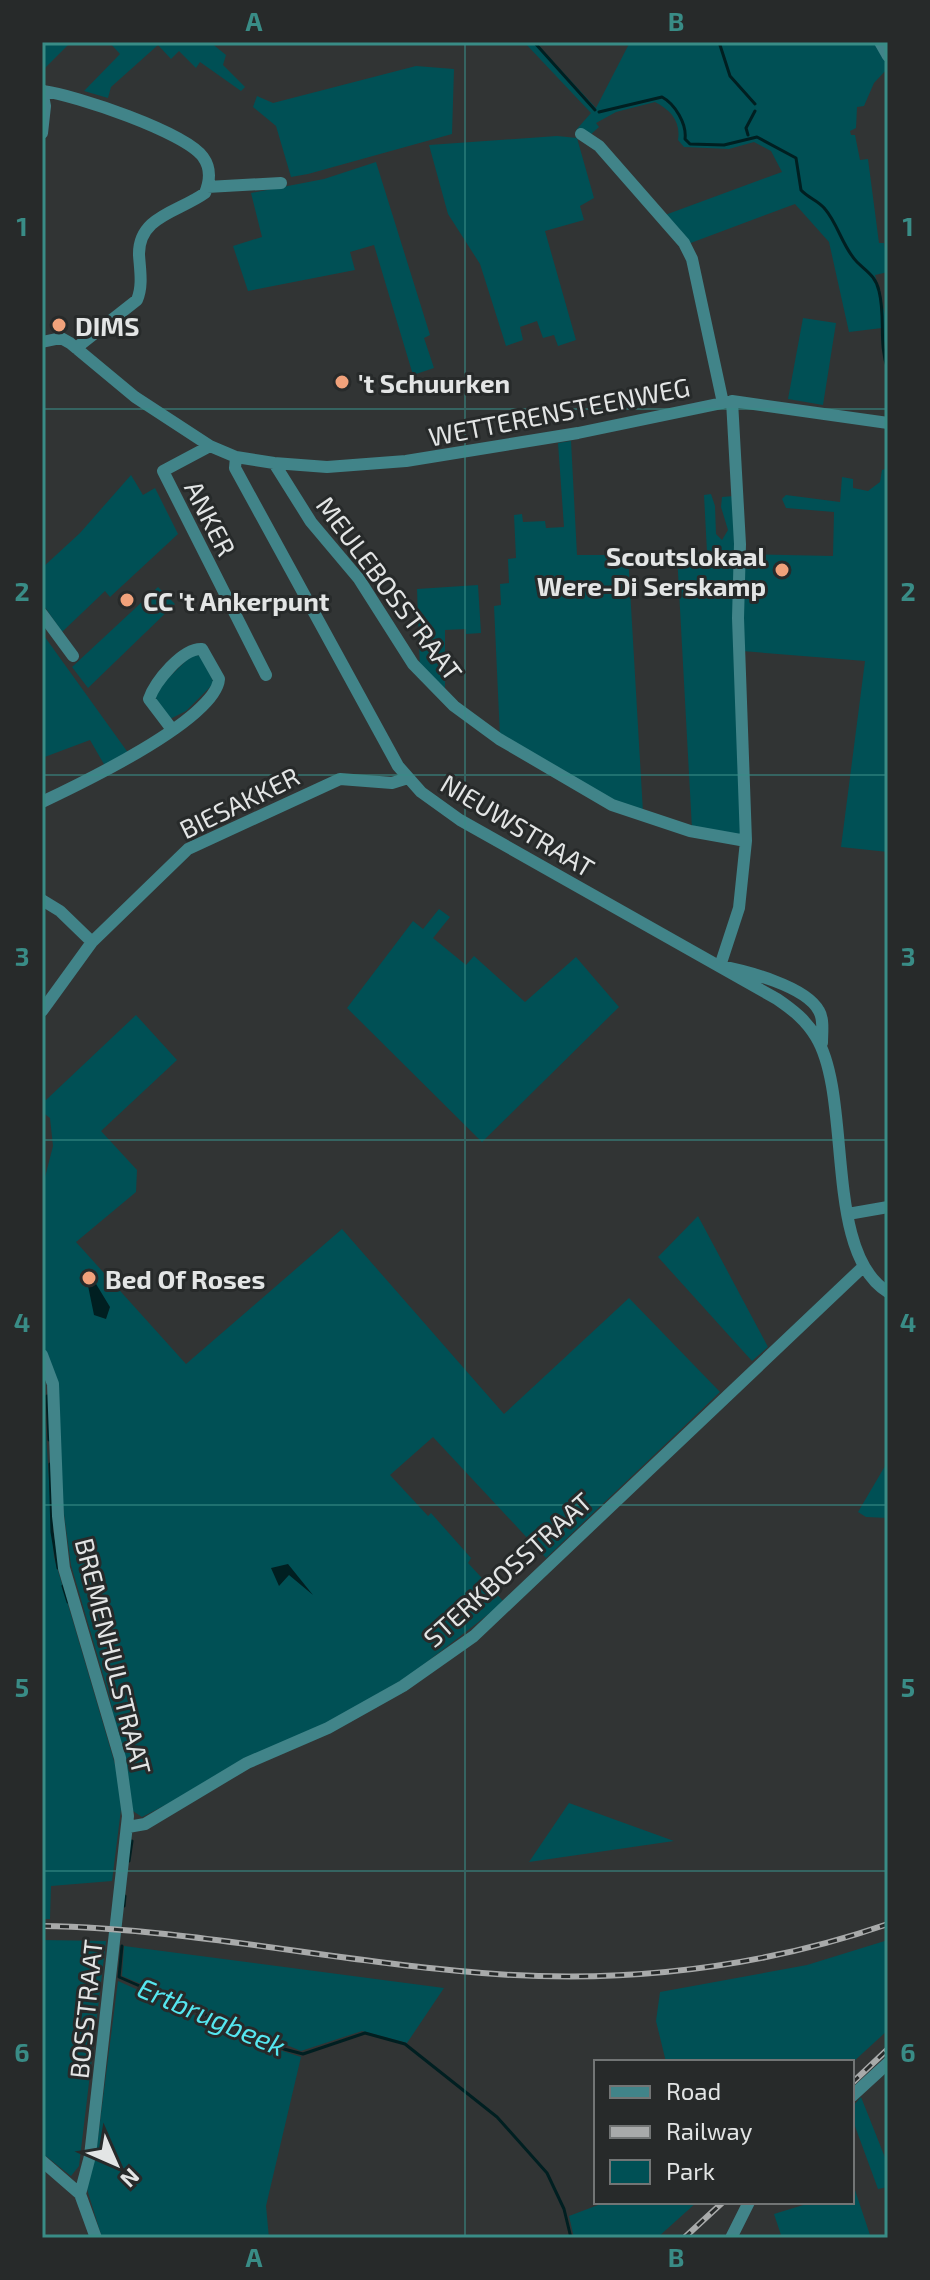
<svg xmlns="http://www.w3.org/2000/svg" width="930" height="2280" font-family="'Exo 2',sans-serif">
	<rect width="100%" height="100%" fill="#313434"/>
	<path fill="#005055" d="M42,42H71L42,71Z
		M109,42H210L226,55L223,65L245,87L241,91L200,62L196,68L179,51L171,59L158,45L111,87L108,98L84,91L120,54Z
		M524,42H535L596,108L630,42H876L888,68L874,83L864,106L857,107L856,128L850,131L851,135H855L860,160L868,159L879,243H884L888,272L875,275L888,327V365L882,328L849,332L829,242L795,204L688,244L665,215L782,172L771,151L754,142L729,149L684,147L678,140C681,122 671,110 655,102L616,112L596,123L599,127L589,136L576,130L591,113Z
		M416,66L454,69L452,134L308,174L291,177L276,126L253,107L257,96L273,103Z
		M557,136L577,138L594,198L580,206L584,220L545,231L576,340L558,346L554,335L543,338L537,321L520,327L523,340L506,346L480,264L448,214L429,145Z
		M376,162L430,335L424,338L434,368L413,375L374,245L350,252L355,270L248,291L233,246L262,237L251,193L324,179Z
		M803,318L836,323L823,405L788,399Z
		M571,441L577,555H628L643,812L610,800L500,737L494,606L501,605L500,584L509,583L508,559L516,558L514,515L522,514L523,522L545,521L546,528L564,527L558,443Z
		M888,468V852L841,847L865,661L742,651L743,554L833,556L834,512L786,508L782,499L786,495L840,502L842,477L853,479V488L868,491L880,482L882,470Z
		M131,475L143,495L155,488L178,534L110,597L105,591L62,632L42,603V568L80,533Z
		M711,494L715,506L716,534L722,540L728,530L721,507L722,497L734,496L743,835L692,829L677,554L707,552L704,495Z
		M478,585L481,633L466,634V629L445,630V694L420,670L417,589Z
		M158,587L175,604L88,688L72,667Z
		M42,633L129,754L105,766L90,740L42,758Z
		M193,654L201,656L214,683L186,711L170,719L160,711L154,692Z
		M439,909L450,917L433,938L466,965L474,956L525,1002L576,957L619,1007L482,1142L347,1008L413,921L423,929Z
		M136,1015L177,1060L101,1131L137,1170L136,1192L76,1242L186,1364L342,1229L504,1414L629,1298L720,1392L546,1558L433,1437L390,1475L428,1516L431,1513L471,1558L468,1563L504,1602L409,1676L338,1717L142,1817L133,1811L109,1695L71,1565L63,1507L58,1390L42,1350V1189L53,1146L50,1118L42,1112V1100H46Z
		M698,1216L768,1347L752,1361L658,1257Z
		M42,1373L54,1557L119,1778L121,1809L112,1881L51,1886L50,1919H42Z
		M888,1461V1518L866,1517L858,1512Z
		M569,1803L674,1841L529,1862Z
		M42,1940L106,1941L79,2166L71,2176L42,2153Z
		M888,1940V2030L852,2063L666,2062L656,2021L660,1992L807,1965Z
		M124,1946L444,1988L407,2043L362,2031L301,2051L122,1976Z
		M118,1981L255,2042L301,2057L266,2206L269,2238H102L87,2189L96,2153Z
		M861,2097L888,2165V2187L878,2189L852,2118V2107Z
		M852,2181L871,2238H782L774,2214L813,2202H852Z
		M606,2202H697L657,2238H574L569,2216Z"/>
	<path fill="#001f21" d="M90,1274L110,1307L106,1319L94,1315L86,1276Z
		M288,1564L313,1595L289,1575L279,1586L271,1568Z"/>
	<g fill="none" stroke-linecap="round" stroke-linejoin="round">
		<path stroke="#001f21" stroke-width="3" d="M534,42L595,110
			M719,42L730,76L755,104
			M599,112L662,97C675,104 687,124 685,139L690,144L724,145L757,137L796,158L801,190C808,198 818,200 825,209C838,224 843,248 857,262C866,271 876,276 879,291C886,319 878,342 888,370
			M748,135L746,128L755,111
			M47,1396L49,1440
			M50,1464L52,1532L58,1568
			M63,1586L68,1602
			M129,1861L132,1841
			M124,1906L125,1896
			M122,1946L119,1977L284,2049L303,2054L365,2033L405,2044L497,2117L547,2173L564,2209L571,2238"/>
		<path stroke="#418489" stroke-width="12" d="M880,42L888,56
			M42,90L45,106L42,133
			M43,91C75,95 185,132 203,157C211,168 210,181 205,193C179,212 138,216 139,255C140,270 143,286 137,300L76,348
			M581,134L599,146L684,243L692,259L723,403
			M207,187L281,183
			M42,342L61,338L70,343L135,397L210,446L236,457L274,463L327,467L406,461L578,433L732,401L888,423
			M732,401L740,544L738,618L746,841L739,908L720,966C746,971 806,986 819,1011C824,1019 822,1033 822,1043
			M210,446L163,471L266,675
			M236,457L235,468L398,766L421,792L460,820L777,999C793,1010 806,1020 816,1037C853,1098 823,1253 888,1292
			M274,463L311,522L359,579L413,664L454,706L499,739L612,805L690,831L746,841
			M42,614L73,656
			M42,802C78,785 216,719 219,679L202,649C182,648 155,682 149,699L171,728
			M42,900L60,911L92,942
			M42,1011L92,942L188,849L340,779L392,783L408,778
			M848,1214L888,1207
			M42,1355L53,1384L58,1516L64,1568L120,1758L128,1816L90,2156L80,2194
			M128,1827L145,1824L247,1763L328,1728L403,1686L474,1636L863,1267
			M852,2096L888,2063
			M42,2161L80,2194L96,2238
			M731,2238L749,2202"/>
		<defs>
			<path id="rail" d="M42,1926C190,1928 334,1962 482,1973C619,1984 757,1969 888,1924
				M852,2083L888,2049
				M684,2238L723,2202"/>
		</defs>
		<use href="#rail" stroke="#a8aaaa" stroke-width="6"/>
		<use href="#rail" stroke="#272a2a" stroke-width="3" stroke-dasharray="9" stroke-linecap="butt"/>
	</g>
	<path fill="none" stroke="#398c86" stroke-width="2" stroke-opacity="0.55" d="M465,42V2238M42,409H888M42,775H888M42,1140H888M42,1505H888M42,1871H888"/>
	<g fill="#f1a27b" stroke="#272a2a" stroke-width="3">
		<circle cx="59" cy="325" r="8"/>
		<circle cx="342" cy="382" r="8"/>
		<circle cx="782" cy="570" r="8"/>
		<circle cx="127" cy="600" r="8"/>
		<circle cx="89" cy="1278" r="8"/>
	</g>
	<g text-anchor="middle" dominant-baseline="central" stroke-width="6" stroke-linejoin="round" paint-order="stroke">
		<g font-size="26" font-weight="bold" fill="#e3e5e5" stroke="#272a2a" text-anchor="start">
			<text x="75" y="325">DIMS</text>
			<text x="358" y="382">'t Schuurken</text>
			<text x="766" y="555" text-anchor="end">Scoutslokaal<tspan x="766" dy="30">Were-Di Serskamp</tspan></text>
			<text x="143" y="600">CC 't Ankerpunt</text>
			<text x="105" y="1278">Bed Of Roses</text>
		</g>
		<g font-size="26" fill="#e3e5e5" stroke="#272a2a">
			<text transform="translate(559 411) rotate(-11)">WETTERENSTEENWEG</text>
			<text transform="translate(211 518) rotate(63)">ANKER</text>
			<text transform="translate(390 588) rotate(53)">MEULEBOSSTRAAT</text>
			<text transform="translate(239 802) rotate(-26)">BIESAKKER</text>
			<text transform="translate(518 825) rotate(31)">NIEUWSTRAAT</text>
			<text transform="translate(507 1569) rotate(-42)">STERKBOSSTRAAT</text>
			<text transform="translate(114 1656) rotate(76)">BREMENHULSTRAAT</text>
			<text transform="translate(85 2009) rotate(-84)">BOSSTRAAT</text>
		</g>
		<g font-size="28" font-style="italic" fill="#55e6ef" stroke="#272a2a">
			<text transform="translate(212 2016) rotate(23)">Ertbrugbeek</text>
		</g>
	</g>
	<rect width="930" height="2280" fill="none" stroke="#272a2a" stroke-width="88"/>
	<rect x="594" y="2060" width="260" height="144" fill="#272a2a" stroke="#727575" stroke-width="2"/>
	<rect x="610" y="2086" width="40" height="12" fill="#418489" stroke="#727575" stroke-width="2"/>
	<text x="666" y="2100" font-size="24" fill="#e3e5e5">Road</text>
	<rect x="610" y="2126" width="40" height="12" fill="#a8aaaa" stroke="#727575" stroke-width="2"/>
	<text x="666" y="2140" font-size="24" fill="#e3e5e5">Railway</text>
	<rect x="610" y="2160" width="40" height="24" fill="#005055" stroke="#727575" stroke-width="2"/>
	<text x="666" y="2180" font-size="24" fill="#e3e5e5">Park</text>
	<g transform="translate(116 2164) rotate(135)" stroke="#272a2a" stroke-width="6" paint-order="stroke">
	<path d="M0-6L14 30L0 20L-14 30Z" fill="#e3e5e5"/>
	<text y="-12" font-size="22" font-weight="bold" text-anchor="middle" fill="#e3e5e5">N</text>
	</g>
	<rect x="44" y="44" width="842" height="2192" fill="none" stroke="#398c86" stroke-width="3"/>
	<g font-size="26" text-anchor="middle" font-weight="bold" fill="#398c86">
		<text x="254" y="31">A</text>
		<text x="676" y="31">B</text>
		<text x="22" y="236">1</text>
		<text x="908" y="236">1</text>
		<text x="22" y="601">2</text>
		<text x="908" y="601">2</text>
		<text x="22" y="966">3</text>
		<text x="908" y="966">3</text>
		<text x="22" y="1332">4</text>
		<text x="908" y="1332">4</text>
		<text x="22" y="1697">5</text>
		<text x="908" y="1697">5</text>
		<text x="22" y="2062">6</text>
		<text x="908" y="2062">6</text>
		<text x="254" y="2267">A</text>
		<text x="676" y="2267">B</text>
	</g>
</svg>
